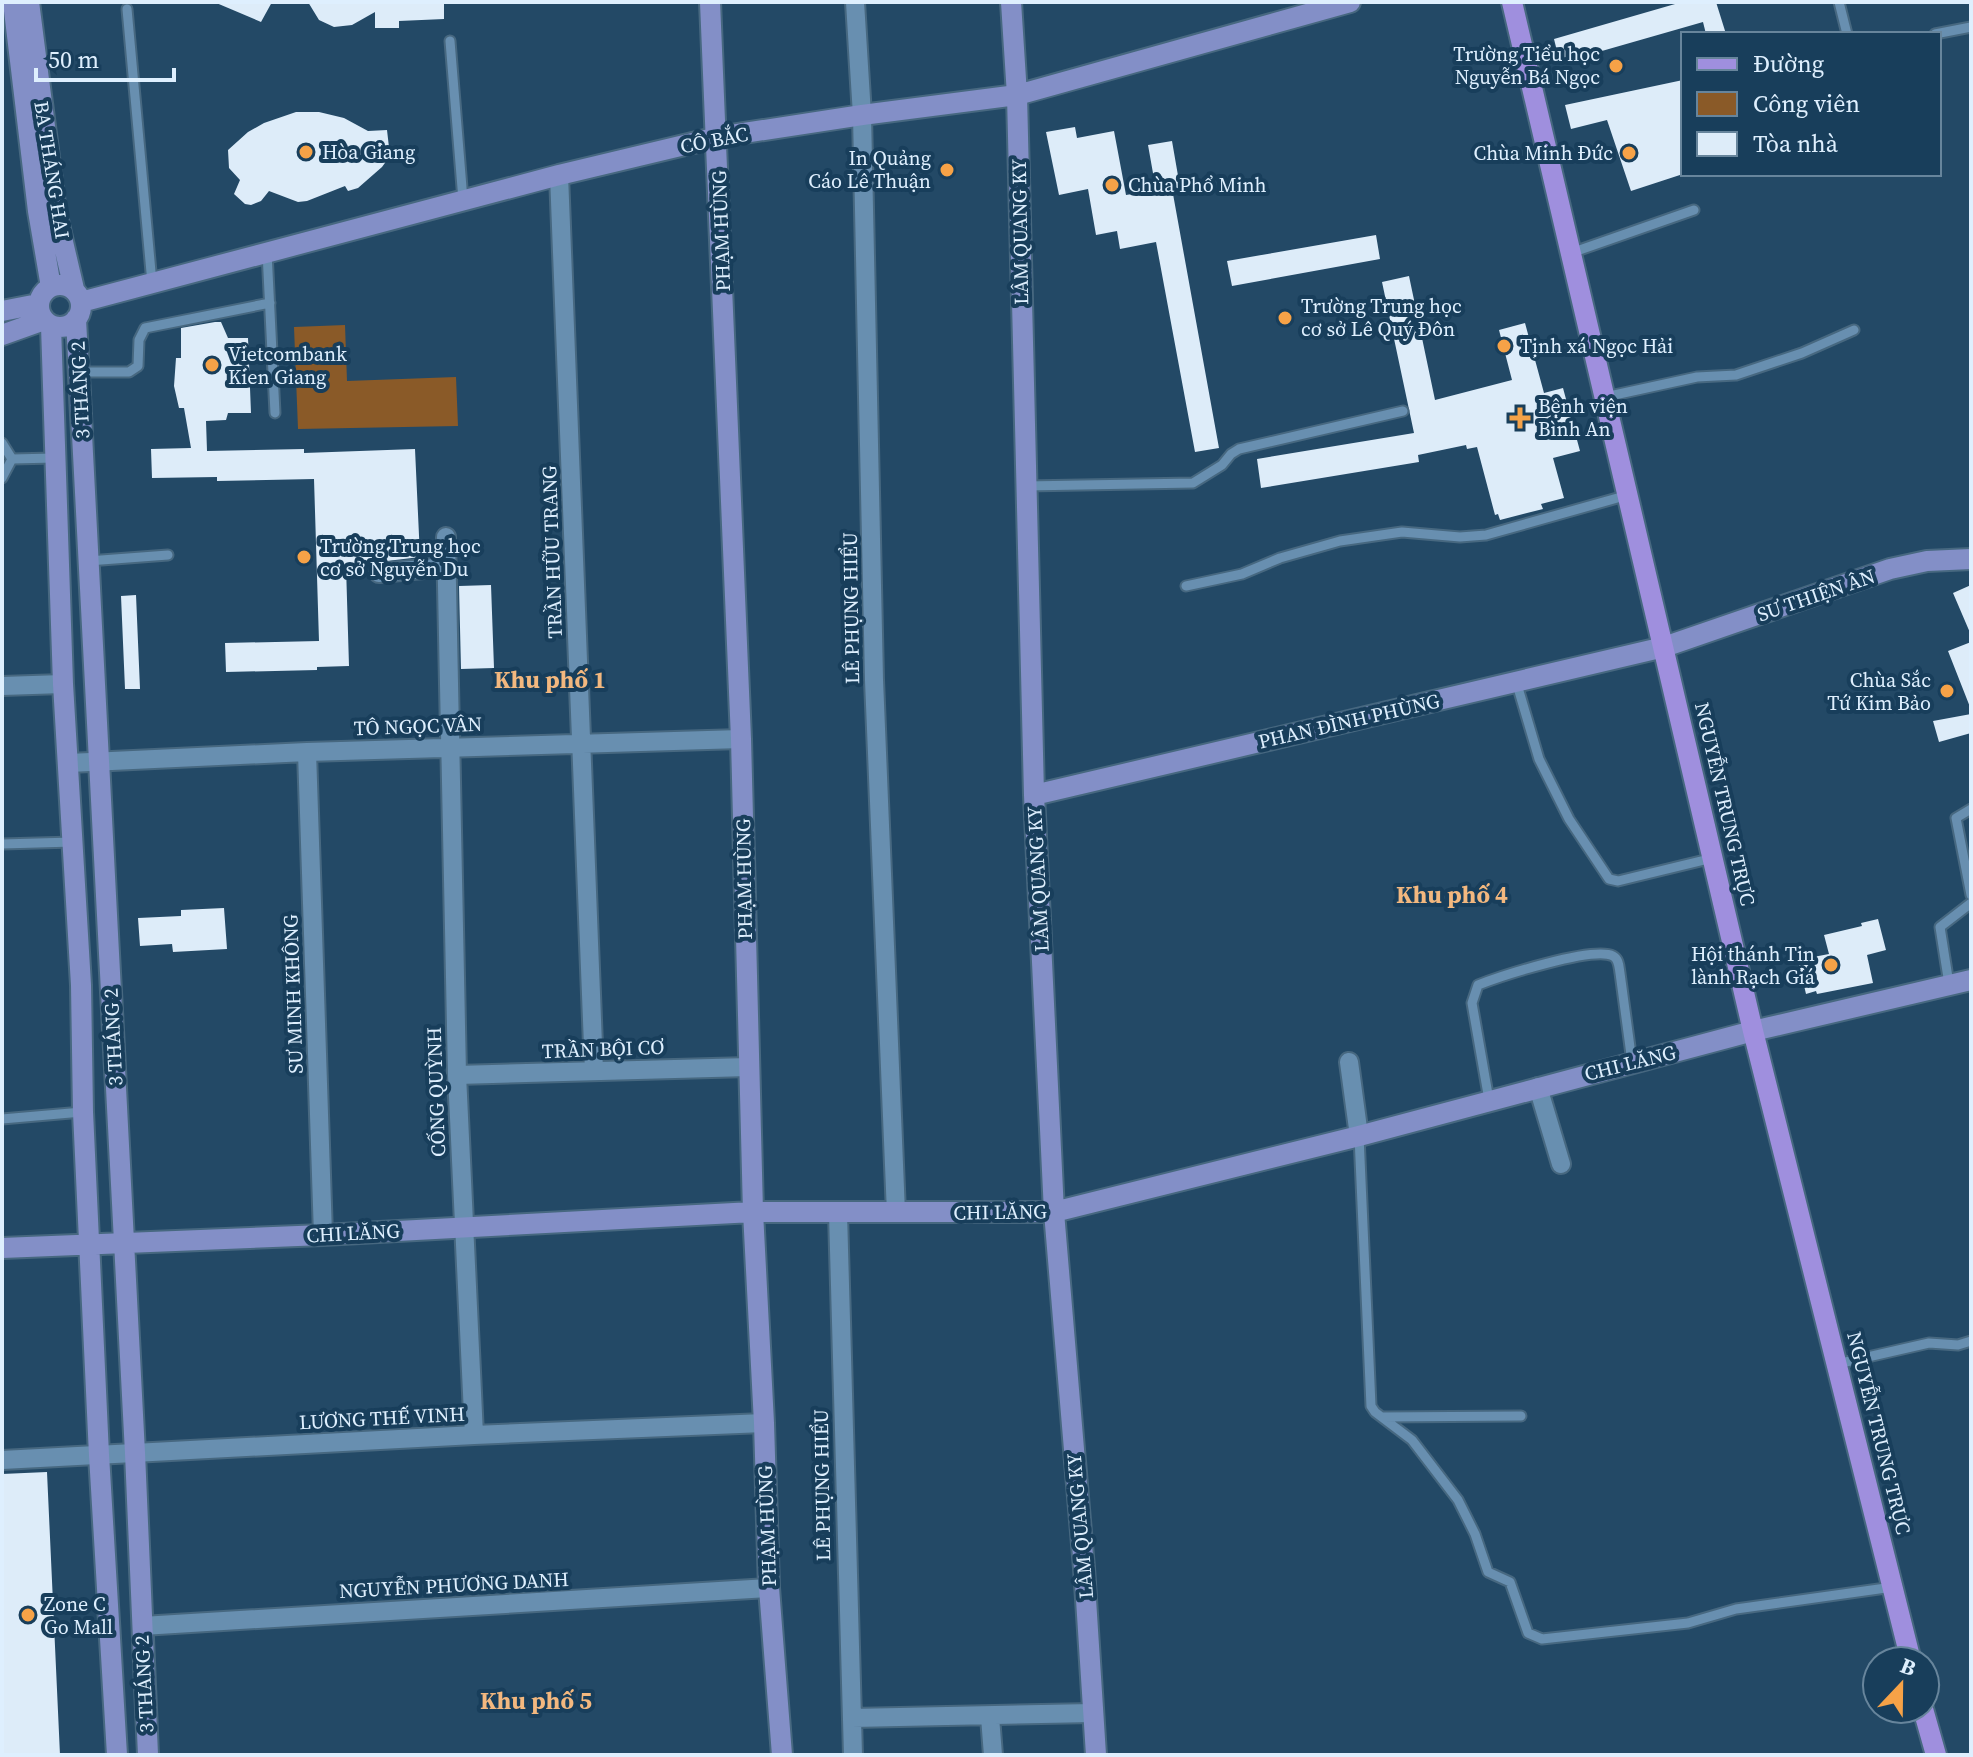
<svg xmlns="http://www.w3.org/2000/svg" width="1973" height="1757" font-family="'Source Serif 4',serif">
	<rect width="100%" height="100%" fill="#234966"/>
	<path fill="#8a5a28" d="M345,325L347,381L456,377L458,426L298,429L294,327Z"/>
	<path fill="#ddecf9" d="M214,2H272L261,22Z
		M308,2H444V19L399,21V28H375V12L352,25L334,27L319,20Z
		M1682,2H1716L1726,34H1706L1703,22L1560,63L1554,39Z
		M1683,80V174L1631,191L1607,120L1571,129L1565,105Z
		M296,112H319L344,118L368,131L387,130L390,156L382,167L358,188L348,191L345,186L307,201L298,202L269,191L261,201L251,205L245,204L234,194L240,180L229,168L228,150L248,132L264,123Z
		M1075,127L1077,138L1114,131L1126,195L1156,190L1148,145L1172,141L1181,193L1173,194L1219,448L1195,452L1156,242L1120,249L1117,231L1096,235L1088,189L1059,195L1046,132Z
		M1376,235L1380,259L1232,286L1227,261Z
		M1409,276L1435,400L1512,380L1499,330L1525,323L1544,393L1563,388L1580,451L1553,458L1564,498L1541,504L1543,509L1500,520L1498,514L1495,515L1477,447L1467,449L1466,445L1418,455L1419,462L1261,488L1257,459L1414,433L1382,282Z
		M215,322H221L228,338H248L251,413H228L226,420L206,421L207,451L304,449V453L415,449L420,557L346,566L349,666L317,667V670L226,672L225,643L319,641L314,479L217,481V477L152,478L151,449L191,448L184,408H179L174,386L176,358H181V328Z
		M491,585L494,668L461,669L459,586Z
		M1971,585V635L1953,593Z
		M136,595L140,689H125L121,596Z
		M1971,642V707H1970L1948,651Z
		M1971,714V733L1939,742L1933,721Z
		M224,908L227,949L173,952L172,944L140,946L138,918L181,916V910Z
		M1878,919L1886,950L1867,955L1873,983L1817,994L1816,991L1806,994L1799,964L1809,962L1808,958L1829,954L1824,935L1862,926L1861,923Z
		M47,1472L60,1755H2V1474Z"/>
	<g fill="none" stroke-linecap="round" stroke-linejoin="round">
		<defs>
			<path id="lane" d="M1839,2L1847,34
				M127,9L152,283
				M1935,34L1971,27
				M450,41L463,200
				M267,252L275,413
				M1571,253L1694,210
				M79,372H129L138,366L139,340L145,328L270,303
				M1605,397L1697,377L1736,375L1802,353L1854,330
				M2,443L12,459L2,478
				M12,459L54,458
				M1026,486L1193,483L1222,465L1231,454L1239,449L1403,411
				M88,561L168,555
				M1186,586L1242,574L1280,558L1340,541L1402,532L1460,537L1486,535L1628,495
				M1516,681L1539,759L1569,819L1609,879L1618,881L1713,858
				M1971,809L1956,818L1971,895
				M2,844L73,842
				M1949,984L1940,927L1971,903
				M1489,1100L1472,1003L1478,985C1501,976 1593,946 1613,956C1619,959 1619,967 1620,973L1632,1062
				M2,1119L82,1112
				M1359,1136L1371,1406L1375,1412L1412,1440L1458,1500L1475,1534L1488,1572L1510,1582L1528,1633L1542,1639L1688,1623L1736,1609L1893,1587
				M1837,1364L1929,1343L1958,1345L1971,1341
				M1382,1417L1521,1416"/>
			<path id="street" d="M855,2L862,115L874,680L896,1213
				M559,175L594,1071
				M446,537L457,1075L474,1435
				M379,573L446,567
				M2,686L63,684
				M307,752L323,1235
				M69,763L307,752L741,739
				M1349,1062L1359,1136
				M457,1075L749,1067
				M1538,1087L1561,1164
				M838,1213L853,1755
				M2,1460L474,1435L764,1423
				M142,1626L769,1588
				M990,1717L993,1755
				M852,1718L1093,1713"/>
			<path id="secondary" d="M13,2L38,211L51,287
				M29,2L56,212L74,289
				M710,2L741,739L753,1212L764,1423L769,1588L782,1755
				M1011,2L1017,95L1034,795L1054,1212L1084,1568L1096,1755
				M39 306a21 21 0 1 1 42 0a21 21 0 1 1-42 0Z
				M81,302L559,175L718,137L862,115L1017,95L1350,2
				M2,311L38,304
				M76,319L135,1453L148,1755
				M51,326L63,684L81,985L83,1112L99,1455L117,1755
				M2,335L44,320
				M1034,795L1664,647L1890,569L1927,561L1971,559
				M2,1248L323,1235L753,1212H1054L1359,1136L1753,1031L1971,980"/>
			<path id="primary" d="M1512,2L1753,1031L1911,1661
				M1923,1709L1936,1755"/>
		</defs>
		<use href="#lane" stroke="#476880" stroke-width="13"/>
		<use href="#street" stroke="#476880" stroke-width="22"/>
		<use href="#secondary" stroke="#476880" stroke-width="24"/>
		<use href="#primary" stroke="#476880" stroke-width="24"/>
		<use href="#lane" stroke="#688fb0" stroke-width="9"/>
		<use href="#street" stroke="#688fb0" stroke-width="18"/>
		<use href="#secondary" stroke="#838fc7" stroke-width="20"/>
		<use href="#primary" stroke="#9f8fde" stroke-width="20"/>
	</g>
	<g fill="#f6a247" stroke="#183e5b" stroke-width="3">
		<circle cx="1616" cy="66" r="8"/>
		<circle cx="306" cy="152" r="8"/>
		<circle cx="1629" cy="153" r="8"/>
		<circle cx="947" cy="170" r="8"/>
		<circle cx="1112" cy="185" r="8"/>
		<circle cx="1285" cy="318" r="8"/>
		<circle cx="1504" cy="346" r="8"/>
		<circle cx="212" cy="365" r="8"/>
		<path d="M1516 406h8v8h8v8h-8v8h-8v-8h-8v-8h8z"/>
		<circle cx="304" cy="557" r="8"/>
		<circle cx="1947" cy="691" r="8"/>
		<circle cx="1831" cy="965" r="8"/>
		<circle cx="28" cy="1615" r="8"/>
	</g>
	<g text-anchor="middle" dominant-baseline="central" stroke-width="8" stroke-linejoin="round" paint-order="stroke">
		<g font-size="20" fill="#deeffe" stroke="#183e5b" text-anchor="start">
			<text x="1600" y="54" text-anchor="end">Trường Tiểu học<tspan x="1600" dy="23">Nguyễn Bá Ngọc</tspan></text>
			<text x="322" y="152">Hòa Giang</text>
			<text x="1613" y="153" text-anchor="end">Chùa Minh Đức</text>
			<text x="931" y="158" text-anchor="end">In Quảng<tspan x="931" dy="23">Cáo Lê Thuận</tspan></text>
			<text x="1128" y="185">Chùa Phổ Minh</text>
			<text x="1301" y="306">Trường Trung học<tspan x="1301" dy="23">cơ sở Lê Quý Đôn</tspan></text>
			<text x="1520" y="346">Tịnh xá Ngọc Hải</text>
			<text x="228" y="354">Vietcombank<tspan x="228" dy="23">Kien Giang</tspan></text>
			<text x="1538" y="406">Bệnh viện<tspan x="1538" dy="23">Bình An</tspan></text>
			<text x="320" y="546">Trường Trung học<tspan x="320" dy="23">cơ sở Nguyễn Du</tspan></text>
			<text x="1931" y="680" text-anchor="end">Chùa Sắc<tspan x="1931" dy="23">Tứ Kim Bảo</tspan></text>
			<text x="1815" y="954" text-anchor="end">Hội thánh Tin<tspan x="1815" dy="23">lành Rạch Giá</tspan></text>
			<text x="44" y="1604">Zone C<tspan x="44" dy="23">Go Mall</tspan></text>
		</g>
		<g font-size="20" fill="#deeffe" stroke="#183e5b">
			<text transform="translate(714 140) rotate(-11)">CÔ BẮC</text>
			<text transform="translate(52 170) rotate(81)">BA THÁNG HAI</text>
			<text transform="translate(721 231) rotate(-92)">PHẠM HÙNG</text>
			<text transform="translate(1020 232) rotate(-91)">LÂM QUANG KY</text>
			<text transform="translate(80 390) rotate(-93)">3 THÁNG 2</text>
			<text transform="translate(552 552) rotate(-92)">TRẦN HỮU TRANG</text>
			<text transform="translate(1816 595) rotate(-19)">SƯ THIỆN ÂN</text>
			<text transform="translate(851 608) rotate(-91)">LÊ PHỤNG HIỂU</text>
			<text transform="translate(1349 721) rotate(-13)">PHAN ĐÌNH PHÙNG</text>
			<text transform="translate(418 726) rotate(-2)">TÔ NGỌC VÂN</text>
			<text transform="translate(1725 804) rotate(77)">NGUYỄN TRUNG TRỰC</text>
			<text transform="translate(744 879) rotate(-91)">PHẠM HÙNG</text>
			<text transform="translate(1038 879) rotate(-93)">LÂM QUANG KY</text>
			<text transform="translate(293 994) rotate(-92)">SƯ MINH KHÔNG</text>
			<text transform="translate(113 1037) rotate(-93)">3 THÁNG 2</text>
			<text transform="translate(603 1049) rotate(-2)">TRẦN BỘI CƠ</text>
			<text transform="translate(1630 1063) rotate(-14)">CHI LĂNG</text>
			<text transform="translate(436 1092) rotate(-92)">CỐNG QUỲNH</text>
			<text transform="translate(1000 1212) rotate(-1)">CHI LĂNG</text>
			<text transform="translate(353 1233) rotate(-3)">CHI LĂNG</text>
			<text transform="translate(382 1418) rotate(-3)">LƯƠNG THẾ VINH</text>
			<text transform="translate(1879 1433) rotate(76)">NGUYỄN TRUNG TRỰC</text>
			<text transform="translate(822 1485) rotate(-91)">LÊ PHỤNG HIỂU</text>
			<text transform="translate(767 1526) rotate(-92)">PHẠM HÙNG</text>
			<text transform="translate(1080 1526) rotate(-95)">LÂM QUANG KY</text>
			<text transform="translate(454 1585) rotate(-3)">NGUYỄN PHƯƠNG DANH</text>
			<text transform="translate(144 1684) rotate(-93)">3 THÁNG 2</text>
		</g>
		<g font-size="24" font-weight="bold" fill="#f3b87f" stroke="#183e5b">
			<text x="550" y="679">Khu phố 1</text>
			<text x="1452" y="894">Khu phố 4</text>
			<text x="536" y="1700">Khu phố 5</text>
		</g>
	</g>
	<rect width="1973" height="1757" fill="none" stroke="#deeffe" stroke-width="8"/>
	<rect x="1681" y="32" width="260" height="144" fill="#183e5b" stroke="#67859c" stroke-width="2"/>
	<rect x="1697" y="58" width="40" height="12" fill="#9f8fde" stroke="#67859c" stroke-width="2"/>
	<text x="1753" y="72" font-size="24" fill="#deeffe">Đường</text>
	<rect x="1697" y="92" width="40" height="24" fill="#8a5a28" stroke="#67859c" stroke-width="2"/>
	<text x="1753" y="112" font-size="24" fill="#deeffe">Công viên</text>
	<rect x="1697" y="132" width="40" height="24" fill="#ddecf9" stroke="#67859c" stroke-width="2"/>
	<text x="1753" y="152" font-size="24" fill="#deeffe">Tòa nhà</text>
	<g transform="translate(1901 1685) rotate(22)"><circle r="38" fill="#183e5b" stroke="#67859c" stroke-width="2"/>
	<path d="M0-6L14 30L0 20L-14 30Z" fill="#f6a247"/>
	<text y="-12" font-size="22" font-weight="bold" text-anchor="middle" fill="#deeffe">B</text>
	</g>
	<path d="M36 68v12h138v-12" fill="none" stroke="#deeffe" stroke-width="4"/>
	<text x="48" y="68" font-size="24" fill="#deeffe" stroke="#183e5b" stroke-width="6" paint-order="stroke">50 m</text>
</svg>
